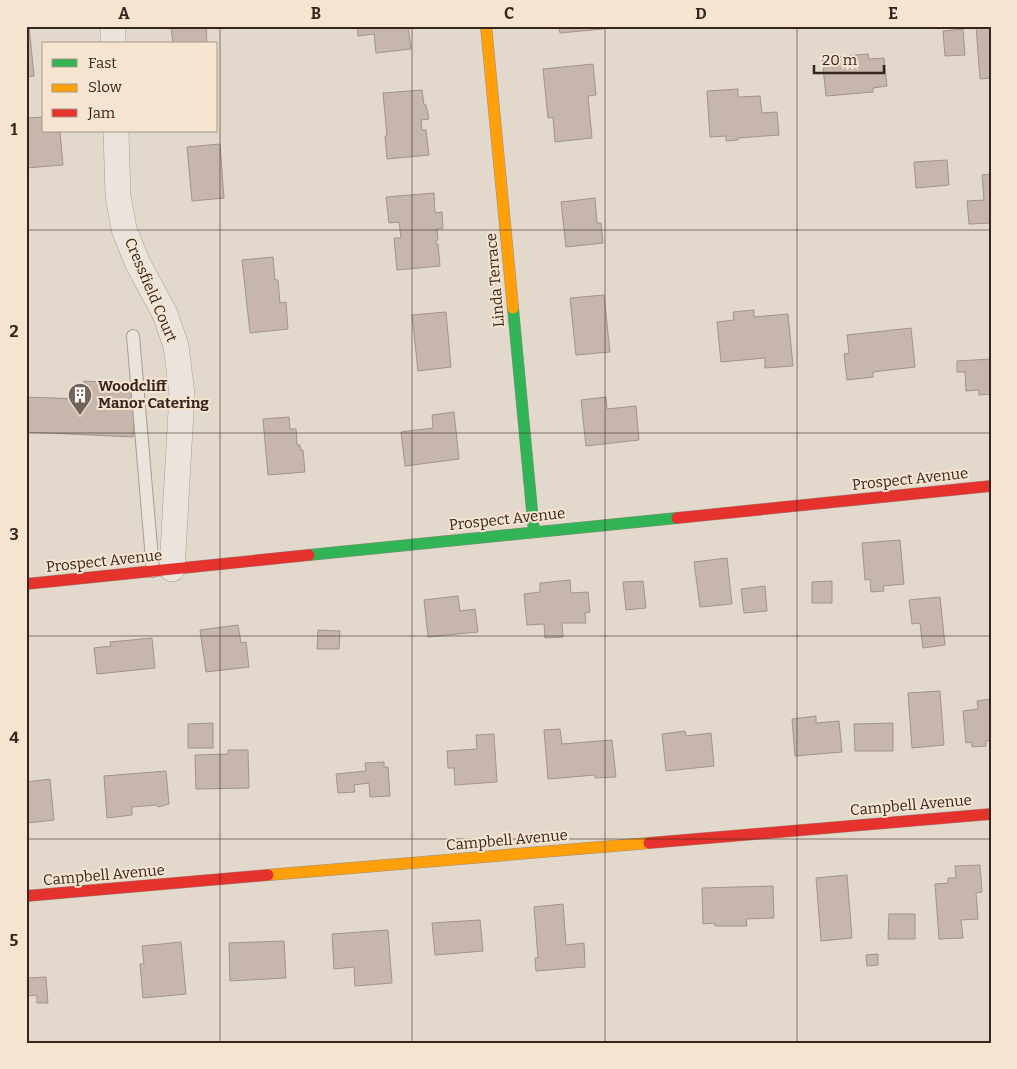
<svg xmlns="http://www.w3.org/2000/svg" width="1017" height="1069" font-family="Bitter,serif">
	<rect width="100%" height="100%" fill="#e2d8cb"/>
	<path fill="#c6b6ac" stroke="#a2948b" d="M26,26H29L34,76L26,77Z
		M171,26H206L207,44H173Z
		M357,26H408L411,49L376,53L374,34L358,36Z
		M559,26H603V29L560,33Z
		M976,26H991V78L980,79Z
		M963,29L965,55L945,56L943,31Z
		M868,54L869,59L884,58L887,86L873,88V92L826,96L822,58Z
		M593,64L596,95L588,96L592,138L555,142L553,117L548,118L543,69Z
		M738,89V97L760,96L762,113L777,112L779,135L738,138V140L726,141V136L710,137L707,91Z
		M422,90L424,105H426L429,119L421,120L422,130H426L429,155L387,159L385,136H387L383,93Z
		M44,117V131L60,132L63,165L26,168V118Z
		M220,144L224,198L192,201L187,147Z
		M947,160L949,185L916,188L914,162Z
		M991,174V223L969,224L967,201L984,200L982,175Z
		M434,193L435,213L442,212L443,228L437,229L438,240L436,241V244H438L440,266L397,270L394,238H401L399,222L389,223L386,197Z
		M595,198L597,223H601L603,243L566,247L561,202Z
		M273,257L275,280H278L280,303L286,302L288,329L250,333L242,260Z
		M604,295L610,352L576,355L570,298Z
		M754,310V317L788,314L793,366L765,368V358L721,362L717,322L734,320L733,312Z
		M446,312L451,367L418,371L412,315Z
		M911,328L915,367L873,372V377L847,380L844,354L849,353L847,335Z
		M991,359V394L979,395V390L966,391L965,372H957V361Z
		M84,381L115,383L114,390L135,391L133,437L26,432V397L83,399Z
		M606,397L607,409L636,406L639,440L586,446L581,400Z
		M454,412L459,459L405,466L401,432L433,428L432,415Z
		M289,417L290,429H296L297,445H300L301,450H303L305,472L268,475L263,419Z
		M900,540L904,584L883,586L884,591L871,592L870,579L865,580L862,543Z
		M727,558L732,604L700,607L694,562Z
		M570,580L571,593L588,592L590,612L585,613L586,623H562L563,637L545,638L544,624L527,625L524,594L540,592V583Z
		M643,581L646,608L626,610L623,582Z
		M832,581V603H812V582Z
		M765,586L767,611L744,613L741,589Z
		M458,596L460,611L475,609L478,632L428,637L424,600Z
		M940,597L945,645L923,648L920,623L912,624L909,600Z
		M238,625L241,643L246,642L249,667L206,672L200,630Z
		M318,630L340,631L339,649H317Z
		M152,638L155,668L97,674L94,648L111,646L110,642Z
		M940,691L944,745L912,748L908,693Z
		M991,699V740L986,741V746L972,747V742L966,743L963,711L978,709L977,701Z
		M816,716V723L839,721L842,752L795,756L792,719Z
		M213,723V748H188V724Z
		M893,723V751H855L854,724Z
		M560,729L562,744L612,740L616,777L595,778V775L548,779L544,730Z
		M685,731L686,736L711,733L714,766L666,771L662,734Z
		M494,734L497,782L455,785L454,768H448L447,751L477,749L476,735Z
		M228,750H248L249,788L196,789L195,755L228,754Z
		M384,762V767H388L390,796L370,797L369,783L354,785L355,792L338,793L336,774L366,771L365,763Z
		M166,771L169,804L158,807L156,805L132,807V815L107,818L104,776Z
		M50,779L54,820L27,823L26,782Z
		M980,865L982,892L976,893L978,919L961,920L963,938L939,939L935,884L948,883V878H956L955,866Z
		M847,875L852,938L821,941L816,878Z
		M773,886L774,918L746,919L747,926H715L714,923L703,924L702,888Z
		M563,904L566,945L584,943L585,967L536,971L535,958H538L534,907Z
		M889,914H915V939H888Z
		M480,920L483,951L435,955L432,923Z
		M388,930L392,983L355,986L354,967L334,969L332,934Z
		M284,941L286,978L230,981L229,943Z
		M181,942L186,994L143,998L140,964H144L142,946Z
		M26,952L28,978L46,977L48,1003H37V995L26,996Z
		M878,954V965L867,966L866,955Z"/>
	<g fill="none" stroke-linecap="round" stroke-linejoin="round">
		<defs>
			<path id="lane" d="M133,336L153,571"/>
			<path id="street" d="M113,26V44
				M116,131L118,196L124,229L137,262L165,314L176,346L182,394L172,569"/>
			<path id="fast" d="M513,308L534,532
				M309,555L677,518"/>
			<path id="slow" d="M486,26L513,308
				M268,875L649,843"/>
			<path id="jam" d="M677,518L991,486
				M26,584L309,555
				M649,843L991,814
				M26,896L268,875"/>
		</defs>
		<use href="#lane" stroke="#a79d94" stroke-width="14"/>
		<use href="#street" stroke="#a79d94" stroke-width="26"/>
		<use href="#fast" stroke="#978d84" stroke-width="12"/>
		<use href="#slow" stroke="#978d84" stroke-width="12"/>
		<use href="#jam" stroke="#978d84" stroke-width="12"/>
		<use href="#lane" stroke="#eae4dc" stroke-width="12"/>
		<use href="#street" stroke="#eae4dc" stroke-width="25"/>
		<use href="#fast" stroke="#30b455" stroke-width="11"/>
		<use href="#slow" stroke="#ff9f0a" stroke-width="11"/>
		<use href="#jam" stroke="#e5322d" stroke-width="11"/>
	</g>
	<path fill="none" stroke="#35251d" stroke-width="1" stroke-opacity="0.55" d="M220,26V1043M412,26V1043M605,26V1043M797,26V1043M26,230H991M26,433H991M26,636H991M26,839H991"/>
	<defs>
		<symbol id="building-pin" viewBox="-11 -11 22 30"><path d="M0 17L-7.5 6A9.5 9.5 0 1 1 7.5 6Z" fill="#72645a" stroke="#f4e4d0"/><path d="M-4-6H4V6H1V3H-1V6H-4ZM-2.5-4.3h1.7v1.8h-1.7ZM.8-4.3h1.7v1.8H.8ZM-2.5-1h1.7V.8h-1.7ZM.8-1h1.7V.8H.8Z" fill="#fff"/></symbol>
	</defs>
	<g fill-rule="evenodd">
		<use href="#building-pin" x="66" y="381" width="28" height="38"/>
	</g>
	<g text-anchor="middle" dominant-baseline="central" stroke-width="4" stroke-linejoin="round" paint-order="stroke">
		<g font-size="15" fill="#35251d" stroke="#f4e4d0">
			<text transform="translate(495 280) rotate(-95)">Linda Terrace</text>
			<text transform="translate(151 290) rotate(67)">Cressfield Court</text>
			<text transform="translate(910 479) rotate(-6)">Prospect Avenue</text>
			<text transform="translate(507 519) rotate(-6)">Prospect Avenue</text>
			<text transform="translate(104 561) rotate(-6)">Prospect Avenue</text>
			<text transform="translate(911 805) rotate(-5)">Campbell Avenue</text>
			<text transform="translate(507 840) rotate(-5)">Campbell Avenue</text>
			<text transform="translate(104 875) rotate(-5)">Campbell Avenue</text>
		</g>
		<g font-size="15" font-weight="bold" fill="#35251d" stroke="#f4e4d0" text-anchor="start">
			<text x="98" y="386">Woodcliff<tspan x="98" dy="17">Manor Catering</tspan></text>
		</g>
	</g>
	<rect width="1017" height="1069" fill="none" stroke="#f4e4d0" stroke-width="55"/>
	<rect x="42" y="42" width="175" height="90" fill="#f4e4d0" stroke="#a89888"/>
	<rect x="52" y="59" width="25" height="8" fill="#30b455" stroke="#a89888"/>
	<text x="88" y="68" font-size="15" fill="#35251d">Fast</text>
	<rect x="52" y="84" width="25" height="8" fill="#ff9f0a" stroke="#a89888"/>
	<text x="88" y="92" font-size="15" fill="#35251d">Slow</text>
	<rect x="52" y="109" width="25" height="8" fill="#e5322d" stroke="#a89888"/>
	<text x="88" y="118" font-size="15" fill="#35251d">Jam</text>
	<path d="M814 65v8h70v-8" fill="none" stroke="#35251d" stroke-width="2.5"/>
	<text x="822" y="65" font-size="15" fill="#35251d" stroke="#f4e4d0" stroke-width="4" paint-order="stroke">20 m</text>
	<rect x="28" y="28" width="962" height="1014" fill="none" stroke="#35251d" stroke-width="2"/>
	<g font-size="16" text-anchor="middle" font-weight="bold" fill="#35251d">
		<text x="124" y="19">A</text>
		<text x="316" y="19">B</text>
		<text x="509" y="19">C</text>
		<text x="701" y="19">D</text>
		<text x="893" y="19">E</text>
		<text x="14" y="135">1</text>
		<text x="14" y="337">2</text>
		<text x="14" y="540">3</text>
		<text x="14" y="743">4</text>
		<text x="14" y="946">5</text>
	</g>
</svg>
